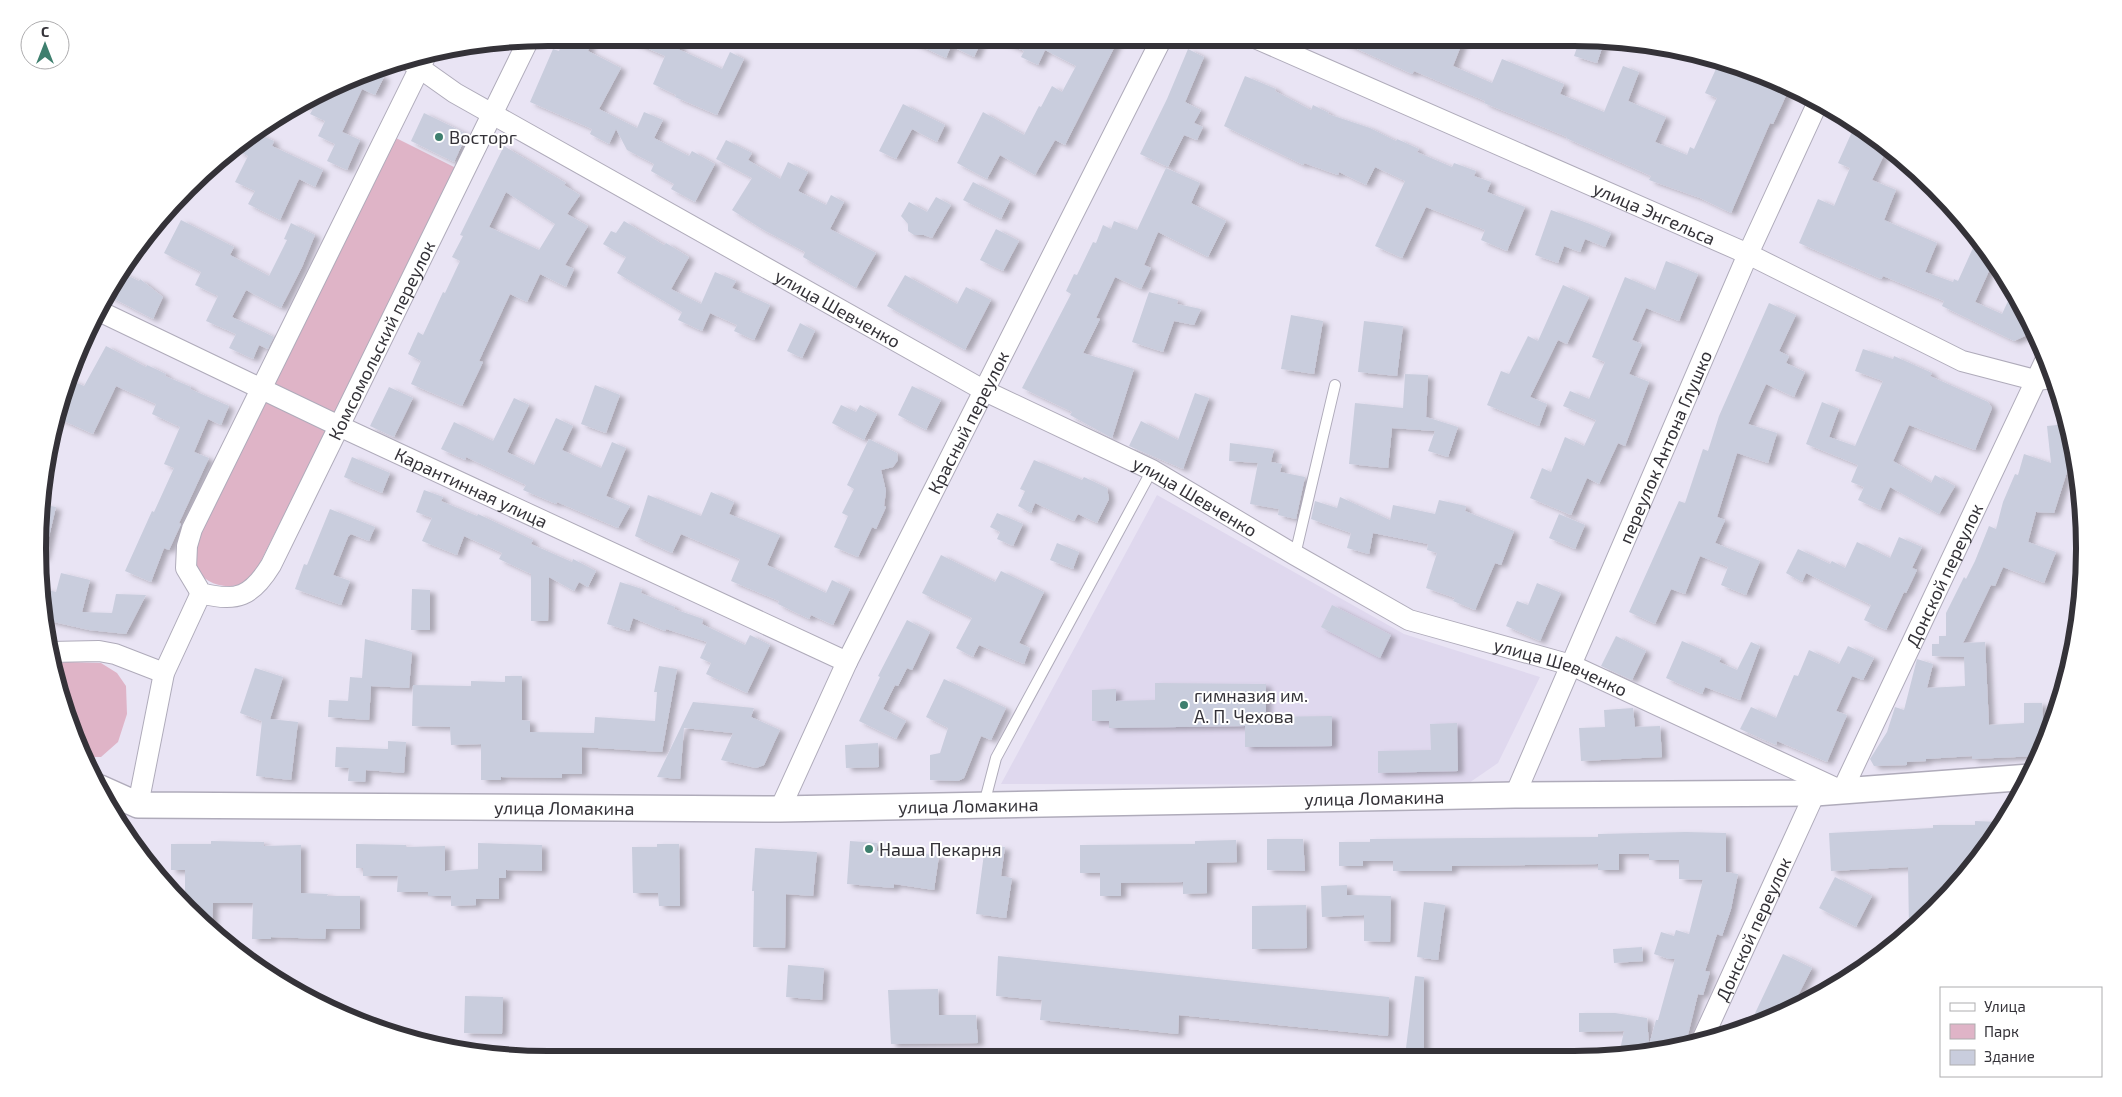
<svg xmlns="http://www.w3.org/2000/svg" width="2122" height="1097" font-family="'Exo 2',sans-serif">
	<defs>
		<filter id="shadow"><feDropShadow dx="5.5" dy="3" stdDeviation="2.5" flood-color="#0004"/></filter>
	</defs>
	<rect width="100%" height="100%" fill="#e9e4f4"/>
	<path fill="#dfd8ee" d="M1157,495L1404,634L1540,677L1498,763L1466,785L1001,784Z"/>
	<path fill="#dfb4c7" d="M394,137L456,168L259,565C257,569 255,573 253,576C238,593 204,588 196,566C193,558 196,543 197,534Z
		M68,662L101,663L117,673L126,686L127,714L118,742L101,757H83C68,729 57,694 52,663Z
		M1056,1050H1075L1107,1057H1047Z"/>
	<path fill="#c9cddd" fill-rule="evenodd" filter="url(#shadow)" d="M564,38H592L588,51L621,68L599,109L637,128L644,112L663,120L654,138L689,156L692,151L715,164L695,202L671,189L674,184L651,171L654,164L627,150L616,129L609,144L590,134L592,129L530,102L553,49L559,51Z
		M623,38H684L678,49L722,69L730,52L744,59L717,115L675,97L676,95L653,84L665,56Z
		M903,38H983L974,57L951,46L946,58Z
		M993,38H1119L1065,145L1055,140L1035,175L1000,155L987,179L957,163L983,112L1024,135L1039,106L1041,107L1052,86L1062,92L1076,66L1045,50L1038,65L1021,57L1024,51Z
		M1333,38H1423L1437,45L1439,38H1464L1453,66L1492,83L1502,59L1564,84L1560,94L1604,112L1623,66L1639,72L1628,101L1666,117L1655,142L1687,155L1690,147L1694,149L1717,98L1705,93L1720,60L1790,87L1773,124L1770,123L1731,213L1700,198L1649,180L1651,176L1566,138L1567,137L1484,103L1485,101L1414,71L1412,74Z
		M1580,39H1605L1597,63L1574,56Z
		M1188,49L1204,57L1185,102L1201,110L1194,123L1203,127L1197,140L1184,135L1168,167L1140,154L1167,99Z
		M371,71L384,77L375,95L362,89L342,132L360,140L347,170L327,161L335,144L318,136L325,121L310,114L313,109L301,102Z
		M1245,76L1276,89L1275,91L1311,110L1313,105L1329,113L1328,114L1370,128L1396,141L1397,139L1419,149L1417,152L1452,167L1454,163L1476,171L1474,176L1491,182L1487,192L1525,207L1507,251L1481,240L1485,230L1426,207L1402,258L1375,246L1405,181L1375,167L1366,185L1339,172L1338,175L1304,163L1303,165L1224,126Z
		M903,104L945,125L937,142L912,129L896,159L879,151Z
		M424,113L467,134L454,162L411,141Z
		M1855,125L1879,139L1874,150L1884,155L1872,180L1896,190L1884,220L1937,243L1925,272L1953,282L1954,279L1958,281L1977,239L1993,262L1975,302L2002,314L2009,299L2021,304L2031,326L2027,335L2014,341L1942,306L1944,301L1883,276L1881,279L1799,243L1818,199L1834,206L1850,168L1838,163Z
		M254,132L274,141L272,146L323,170L315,187L299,179L280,220L248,204L255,191L235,182L248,156L238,151L244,139Z
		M726,140L752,153L748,160L780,179L788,162L808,172L798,191L826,205L831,195L844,202L830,229L876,253L856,288L803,257L805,252L762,229L732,210L752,178L716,159Z
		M504,146L566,183L564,185L580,195L567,214L588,226L565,265L574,269L566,287L540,274L527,302L510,294L479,361L483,362L462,406L411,384L421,361L408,354L418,332L423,335L443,292L445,293L460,261L452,257L463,236L460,235ZM506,192L555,224L539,250L489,227Z
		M1166,168L1200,183L1191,203L1226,221L1208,257L1158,232L1144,265L1151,268L1141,289L1115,277L1096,318L1100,319L1083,353L1134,369L1112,438L1070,415L1072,412L1022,388L1071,294L1066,291L1074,274L1077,275L1093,242L1096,243L1103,225L1111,229L1114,221L1137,230Z
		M973,182L1010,201L1001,219L963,200Z
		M936,197L951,205L932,238L924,235H914L908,231V224L901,216L909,202L927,212Z
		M1551,210L1590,224L1611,233L1605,247L1585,239L1580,252L1564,246L1558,263L1535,255Z
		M181,220L234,247L230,255L269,276L287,240L284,239L291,223L315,235L302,267L281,308L246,290L232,317L274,337L268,349L259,345L253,359L229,348L236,334L206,321L218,296L195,285L201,272L164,253Z
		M624,221L664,245L666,243L689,257L671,289L701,304L715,272L736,281L732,288L770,305L754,340L734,331L737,325L710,313L702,331L678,320L682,312L617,273L626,257L603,244L611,231L616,233Z
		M996,229L1019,241L1003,271L980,260Z
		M1666,261L1698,274L1679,321L1646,308L1632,340L1642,344L1629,374L1649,382L1625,446L1618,443L1599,484L1587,478L1571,515L1530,498L1542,468L1551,472L1565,437L1584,446L1596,420L1563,406L1570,391L1589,399L1605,362L1592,357L1625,277L1655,290Z
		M120,272L139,281L140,279L163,297L153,319L107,295Z
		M905,275L957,304L966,287L991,300L965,350L887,306Z
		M1563,285L1589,297L1567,344L1558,340L1530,397L1547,404L1539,426L1487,405L1501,371L1509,374L1528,336L1538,341Z
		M1149,292L1178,300L1177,304L1201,309L1194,325L1174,321L1163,352L1132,342Z
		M1769,303L1796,315L1779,351L1789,356L1786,363L1805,372L1794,397L1766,384L1748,424L1777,433L1768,463L1737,453L1717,517L1725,520L1715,543L1760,561L1746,595L1721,585L1728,567L1700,556L1685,594L1671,589L1655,624L1629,612L1679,501L1685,503L1703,449L1708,451L1719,416Z
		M1291,315L1323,321L1314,374L1281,369Z
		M1364,321L1403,326L1397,376L1358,372Z
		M800,323L815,331L802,358L787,351Z
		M106,346L146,367L147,365L166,374L165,376L191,387L190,389L229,406L221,425L208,419L194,452L209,458L179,523L181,524L169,550L164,548L151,582L125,571L152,511L154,512L174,468L164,464L180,427L152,414L156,404L116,386L93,434L55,417L70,380L84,386Z
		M1863,349L1893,359L1894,356L1932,373L1930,376L1988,402L1992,408L1975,450L1909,425L1893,461L1931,483L1935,475L1955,486L1939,514L1890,487L1880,510L1858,500L1864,487L1851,482L1858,465L1806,444L1822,402L1839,409L1829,437L1855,446L1883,381L1855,371Z
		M1405,374L1428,375L1426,417L1458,427L1448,457L1428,451L1435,431L1392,428L1388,468L1349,464L1355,403L1403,408Z
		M595,385L620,395L606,433L581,424Z
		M912,386L941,400L926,430L898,415Z
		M389,387L413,398L394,437L370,426Z
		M1195,393L1209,398L1183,469L1129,446L1141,421L1178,440Z
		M514,398L529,405L507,452L534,465L556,418L573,426L562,450L601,468L612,442L626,448L606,496L630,506L618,528L557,502L556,504L542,498L523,490L526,485L466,457L465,460L441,449L454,422L493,441Z
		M841,405L856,412L860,405L877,414L864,440L832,423Z
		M2067,424L2073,453L2054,513L2036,512L2028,542L2056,552L2044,583L2003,567L1995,586L1991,585L1963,643L1985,642L1989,725L2024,723V703H2042L2044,742L2039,756L1972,759V756L1926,759V761L1907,762V765L1874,766L1870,759L1887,732L1895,707L1904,710L1917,659L1933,664L1927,688L1965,686L1964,657L1932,656V644H1939V636H1946V613L1964,577L1966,579L1975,561L1989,526L1996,529L2003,502L2015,474L2018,475L2024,454L2051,463L2047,426Z
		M869,439L897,453L898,460L893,467L881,470L886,491L884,506L886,507L876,529L872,527L858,557L834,547L848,516L842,513L854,489L847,485Z
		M1230,443L1274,449L1271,462L1282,464L1280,472L1305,477L1296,519L1278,515L1279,509L1250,504L1258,463L1229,461Z
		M352,457L390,473L382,493L344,477Z
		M1034,460L1082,480L1084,477L1107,488L1109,499L1097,523L1078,514L1074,521L1035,503L1031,513L1018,506L1025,491L1020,489Z
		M424,490L443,497L441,501L477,516L478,514L533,540L531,544L572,562L573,559L596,571L588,587L579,582L574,591L549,577L548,621H531V574L499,559L502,553L464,536L457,555L422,541L432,518L416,512Z
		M711,492L734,502L729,514L780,535L767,565L826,593L832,580L850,589L833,625L811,615L809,619L778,604L779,601L731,581L740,559L681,534L672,553L635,536L648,495L701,516Z
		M1340,497L1390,520L1393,505L1435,514L1439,500L1466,506L1465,511L1514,531L1501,565L1495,563L1475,610L1453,601L1455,598L1426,588L1437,553L1427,550L1428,544L1373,533L1369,554L1347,548L1351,533L1311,519L1315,501L1337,508Z
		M40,504L56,507L44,558L39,557Z
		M330,509L375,527L369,541L351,534L348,537L333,575L350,581L341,605L295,589L304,564L307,565Z
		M997,513L1023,524L1013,546L997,539L1000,532L990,527Z
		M1559,514L1585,525L1575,549L1549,538Z
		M1899,537L1922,547L1912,568L1917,570L1906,593L1904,592L1886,630L1864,620L1871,605L1806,573L1802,582L1786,573L1798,549L1830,564L1832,561L1845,568L1857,542L1890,558Z
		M1057,543L1079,552L1073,569L1050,560Z
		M941,555L995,582L1001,571L1044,592L1019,643L1030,648L1024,664L979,645L973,657L956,648L972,618L922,593Z
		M61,573L90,580L82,612L112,613L116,594L146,595L126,634L89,630L45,620L40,588L56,592Z
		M620,582L642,589L641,593L675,607L674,609L703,619L702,624L745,645L750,635L770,645L747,693L706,674L711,663L700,658L707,642L666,629L665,631L633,618L629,631L607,624Z
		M1537,583L1561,593L1540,641L1506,626L1517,601L1528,605Z
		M412,589L430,590V630H411Z
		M1332,605L1391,635L1380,658L1321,627Z
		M907,620L930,632L912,670L907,668L898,686L895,685L883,709L906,721L896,739L859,721L880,677L878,676Z
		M1616,636L1646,651L1632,680L1601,666Z
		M365,639L412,652L409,688L371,686L369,720L328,717L329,700L348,701L350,677L362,678Z
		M1682,641L1721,658L1719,662L1737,670L1751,642L1760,646L1740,700L1705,687L1702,694L1666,678Z
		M1848,646L1874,658L1863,680L1852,676L1836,711L1847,715L1827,762L1777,741L1776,745L1740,729L1751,707L1776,718L1794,675L1798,676L1809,650L1839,664Z
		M659,666L677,669L662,752L582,747V774H562V778L501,777V780H481V744L451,745L450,727L412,726L413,685L471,686V681L505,682V676H522V720L530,721V732L594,733L595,717L655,721L657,692H654Z
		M255,668L283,677L270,719L298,722L291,780L256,776L262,721L240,713Z
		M944,679L1006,708L991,740L981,736L964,778L958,781L930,780V755L940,753L948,728L926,717Z
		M1155,683L1266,684V717L1332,716V746L1245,747V726L1109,728V721H1092V690L1116,689V701L1155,700Z
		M693,702L754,708L751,717L780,730L764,765L756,768L721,760L733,733L684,728L680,779L657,777Z
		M1633,708L1635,727L1660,726L1662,757L1581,761L1579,728L1605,727L1604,710Z
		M1457,723L1458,771L1378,773V751L1431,750L1430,724Z
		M388,741L406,742L404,773L366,770L365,782L348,781L349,768L335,767L336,747L388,749Z
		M878,743L879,767L846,768L845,745Z
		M1975,821L2000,822L1958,886L1909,928L1908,867L1831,871L1829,833L1933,828V825H1975Z
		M1686,832L1726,833V872L1738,874L1731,909L1722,936L1717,934L1705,971L1710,972L1703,995L1698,994L1686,1043L1645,1054L1620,1050L1624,1031L1579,1032V1013H1615L1647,1018L1649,1045L1656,1020H1658L1675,959H1669L1654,954L1661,932L1674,936L1676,930L1689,934L1703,880L1679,879V860H1649V854H1619V870H1598V864L1452,866V871H1393V861H1363V866H1339V842H1370V839L1598,837V834Z
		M1267,839H1303L1305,871L1267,870Z
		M1236,840L1237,862L1207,863V893L1183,894V882L1121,883V896H1100V873H1080V845L1195,844V841Z
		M211,841L264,842V846L301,845V893L328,894L327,896H360V929H326L325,939L271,937V939H252L253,903H213L212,930L185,905V870H171V844H211Z
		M850,841L877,843V851L912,856V852L939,856L934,890L894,884V888L847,884Z
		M478,843L542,845V871L506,870V878H499V899H476V905L451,906V896H428V892H397L398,876H363V868H356V844L406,845V847L445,846V871L478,869Z
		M657,844H679L680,906H659L658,893H633L632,847H657Z
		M985,846L1005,847L1001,876L1012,878L1006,918L976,914Z
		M755,848L817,852L813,896L786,894L785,948L753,947L754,891H752Z
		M1835,877L1872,896L1856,927L1819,908Z
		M1347,885V895L1391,896L1390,942L1364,941V915L1322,917L1321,886Z
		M1424,902L1445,905L1438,960L1417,957Z
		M1306,905L1307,948L1252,949V906Z
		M1642,947L1643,961L1614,963L1613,949Z
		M1783,954L1812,968L1791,1009L1769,1021L1749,1026Z
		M998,956L1389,997L1388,1036L1179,1015L1178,1034L1040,1020L1042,1000L996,996Z
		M788,965L824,968L822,1000L786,997Z
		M1415,976L1424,977V1056H1405Z
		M938,989L939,1015H976L978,1043L891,1044L888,990Z
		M465,996L503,997L502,1034L464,1033Z"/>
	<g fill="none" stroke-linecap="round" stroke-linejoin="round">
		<defs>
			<path id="service" d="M1295,555L1335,385
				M984,804L996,758L1152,470"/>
			<g id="minor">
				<path id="s1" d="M1255,38L1748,254L1962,361L2035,380L2055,378"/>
				<path id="s2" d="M427,53L192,529L187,546L186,568L201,593C237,603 252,596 271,565L529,39"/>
				<path id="s3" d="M407,59L455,93L985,391L1152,470L1295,555L1409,620L1571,665L1842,791L2046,359"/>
				<path id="s4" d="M99,311L339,426L847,662"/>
				<path d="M50,652L99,651L115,654L164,673"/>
				<path id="s5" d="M1515,795L1748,254L1818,102"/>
				<path d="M138,805L164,673L201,593"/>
				<path id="s6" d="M780,809L847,662L1162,38"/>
				<path id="s7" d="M1703,1038L1815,793"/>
			</g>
			<g id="tertiary">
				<path id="s8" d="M100,788L138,805L780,809L1515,795L1815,793L2030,777"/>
			</g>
		</defs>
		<use href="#service" stroke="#afabba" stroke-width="12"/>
		<use href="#minor" stroke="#afabba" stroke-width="22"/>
		<use href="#tertiary" stroke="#afabba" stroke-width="28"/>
		<path stroke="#928f9a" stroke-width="3" stroke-dasharray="2.5 2.5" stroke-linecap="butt" d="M124,833L129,822"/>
		<use href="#service" stroke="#fff" stroke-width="10"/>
		<use href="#minor" stroke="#fff" stroke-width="20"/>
		<use href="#tertiary" stroke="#fff" stroke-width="25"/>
	</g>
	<g fill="#3e7f6e" stroke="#fff" stroke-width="2">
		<circle cx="439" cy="137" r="5"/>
		<circle cx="1184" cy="705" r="5"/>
		<circle cx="869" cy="849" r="5"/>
	</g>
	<g text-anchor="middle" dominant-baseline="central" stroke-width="4" stroke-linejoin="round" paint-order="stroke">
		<g font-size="18" fill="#343238" stroke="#fff" text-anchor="start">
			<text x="449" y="137">Восторг</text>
			<text x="1194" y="695">гимназия им.<tspan x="1194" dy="21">А. П. Чехова</tspan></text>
			<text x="879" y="849">Наша Пекарня</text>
		</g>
		<g font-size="18" fill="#343238" stroke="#fff">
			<text stroke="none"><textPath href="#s1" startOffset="436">улица Энгельса</textPath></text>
			<text stroke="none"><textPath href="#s3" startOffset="498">улица Шевченко</textPath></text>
			<text stroke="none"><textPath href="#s2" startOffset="934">Комсомольский переулок</textPath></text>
			<text stroke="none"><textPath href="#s6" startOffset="430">Красный переулок</textPath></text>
			<text stroke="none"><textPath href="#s5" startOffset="379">переулок Антона Глушко</textPath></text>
			<text stroke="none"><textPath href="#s4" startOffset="412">Карантинная улица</textPath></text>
			<text stroke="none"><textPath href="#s3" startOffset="902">улица Шевченко</textPath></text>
			<text stroke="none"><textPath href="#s3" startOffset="1855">Донской переулок</textPath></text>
			<text stroke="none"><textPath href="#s3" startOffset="1308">улица Шевченко</textPath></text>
			<text stroke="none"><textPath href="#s8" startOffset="1278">улица Ломакина</textPath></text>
			<text stroke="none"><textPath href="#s8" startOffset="872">улица Ломакина</textPath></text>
			<text stroke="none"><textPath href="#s8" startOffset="468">улица Ломакина</textPath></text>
			<text stroke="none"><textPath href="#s7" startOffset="120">Донской переулок</textPath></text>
		</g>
	</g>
	<path d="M0 0H2122V1097H0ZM548 46H1574A502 502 0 0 1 2076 548V549A502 502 0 0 1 1574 1051H548A502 502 0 0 1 46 549V548A502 502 0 0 1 548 46Z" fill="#fff" fill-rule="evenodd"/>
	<path fill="none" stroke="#343238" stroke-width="6" d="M548 46H1574A502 502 0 0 1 2076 548V549A502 502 0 0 1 1574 1051H548A502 502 0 0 1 46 549V548A502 502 0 0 1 548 46Z"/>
	<rect x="1940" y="987" width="162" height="90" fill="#ffffff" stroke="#aeadaf"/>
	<rect x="1950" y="1003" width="25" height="8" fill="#ffffff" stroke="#aeadaf"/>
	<text x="1984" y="1012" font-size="15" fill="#343238">Улица</text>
	<rect x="1950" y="1024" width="25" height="15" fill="#dfb4c7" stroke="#aeadaf"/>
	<text x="1984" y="1037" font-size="15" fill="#343238">Парк</text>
	<rect x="1950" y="1050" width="25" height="15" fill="#c9cddd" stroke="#aeadaf"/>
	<text x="1984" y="1062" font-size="15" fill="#343238">Здание</text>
	<g transform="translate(45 45)"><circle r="24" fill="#ffffff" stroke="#aeadaf"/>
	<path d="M0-4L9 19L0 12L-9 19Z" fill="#3e7f6e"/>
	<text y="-8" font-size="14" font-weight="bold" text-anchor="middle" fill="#343238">С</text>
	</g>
</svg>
